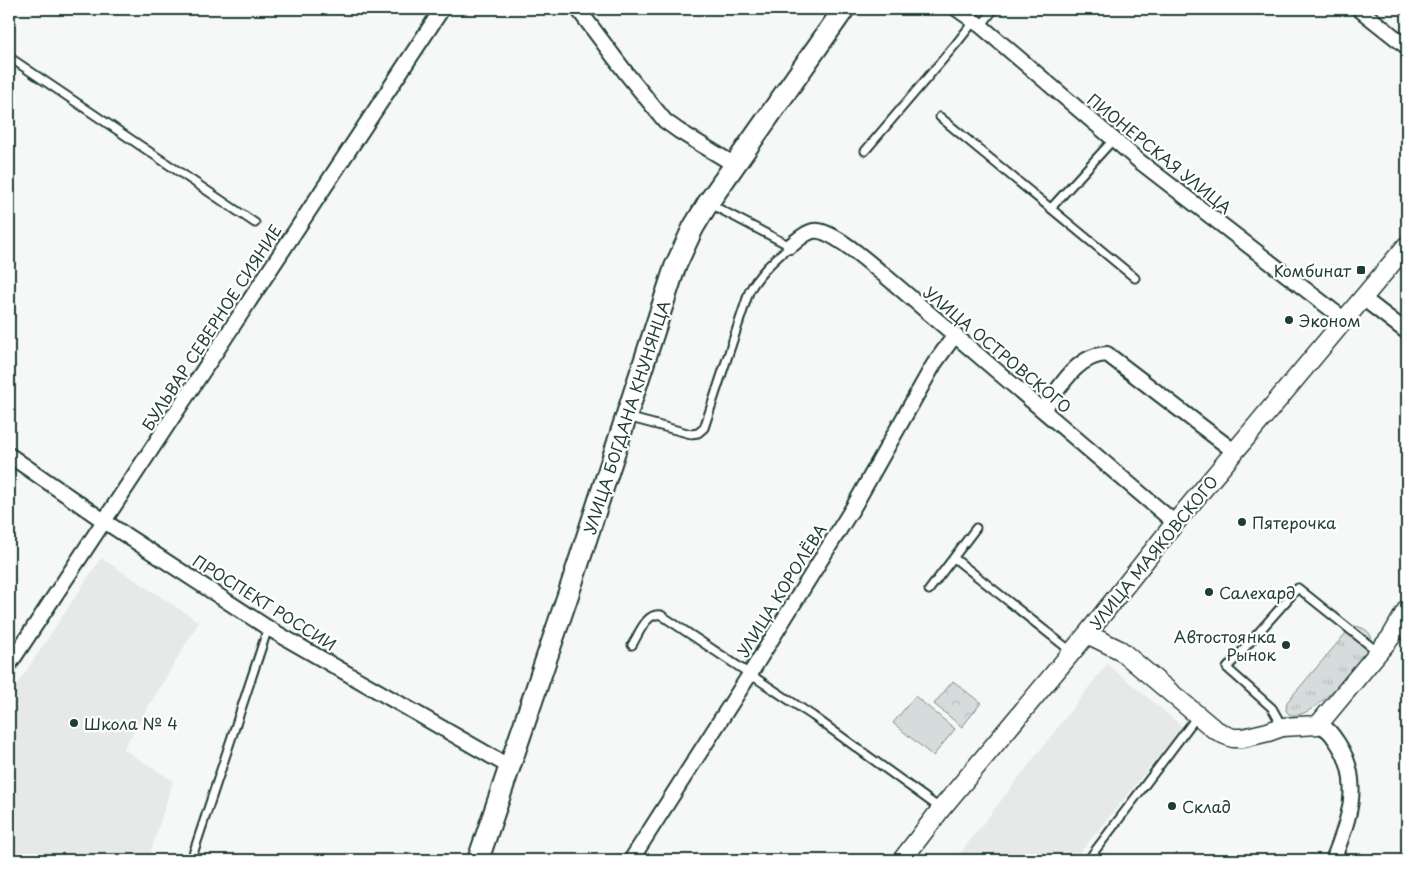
<svg xmlns="http://www.w3.org/2000/svg" width="1416" height="869" font-family="'Playpen Sans',sans-serif">
	<defs>
		<pattern id="grass-tufts" width="24" height="20" patternUnits="userSpaceOnUse" patternTransform="scale(1.25)"><rect width="24" height="20" fill="#d6dcdb"/><path d="M3 7l-1-3M5 7V3M7 7l1-3M15 17l-1-3M17 17v-4M19 17l1-3" fill="none" stroke="#b7bebd"/></pattern>
		<pattern id="park-crowns" width="20" height="18" patternUnits="userSpaceOnUse" patternTransform="scale(1.25)"><rect width="20" height="18" fill="#d6dcdb"/><path d="M2 6a3 3 0 1 1 6 0M12 15a3 3 0 1 1 6 0" fill="none" stroke="#b7bebd"/></pattern>
	</defs>
	<rect width="100%" height="100%" fill="#f6f7f7"/>
	<filter id="ink" filterUnits="userSpaceOnUse"><feTurbulence type="fractalNoise" baseFrequency=".02" numOctaves="2"/><feDisplacementMap in="SourceGraphic" scale="10" xChannelSelector="R" yChannelSelector="G"/><feConvolveMatrix kernelMatrix="1 2 1 2 8 2 1 2 1" color-interpolation-filters="sRGB"/></filter>
	<g filter="url(#ink)">
		<path fill="#e6e9e8" d="M101,558L199,622L123,749L173,781L148,860H9V697Z
			M1107,664L1183,727L1074,860H955Z"/>
		<path fill="url(#grass-tufts)" stroke="#7a8c88" d="M1352,626C1363,626 1375,633 1371,645C1358,663 1312,724 1289,714L1286,711L1287,702Z"/>
		<path fill="url(#park-crowns)" stroke="#7a8c88" d="M953,681L981,703L962,727L934,704Z"/>
		<path fill="#d6dcdb" stroke="#7a8c88" d="M915,696L955,729L933,756L893,723Z"/>
		<g fill="none" stroke-linecap="round" stroke-linejoin="round">
			<defs>
				<path id="service" d="M981,26L994,9
					M9,57L255,223
					M940,117L1135,278
					M865,151L956,44L974,21
					M1051,208L1113,140
					M627,417L691,434L698,433L704,428L749,292C759,273 774,260 790,246L710,204
					M954,558L1072,652
					M929,590L976,528
					M632,645C639,634 646,612 661,615L813,716L941,809
					M1282,726L1272,708L1227,668L1298,588L1378,652
					M191,860L268,628
					M1088,860L1198,715"/>
				<path id="minor" d="M578,9L626,73L665,121L679,131L735,165
					M957,9L981,26L1139,161L1345,320
					M1359,9L1407,47
					M790,246C797,241 804,233 813,231C830,227 869,263 883,274L1175,523
					M1364,299L1407,332
					M1043,410C1060,388 1076,355 1107,354L1235,452
					M9,455L104,521L268,628L510,767
					M9,665L442,9
					M1318,725C1329,728 1333,736 1339,745C1363,783 1348,823 1333,860
					M631,860L750,674L854,506L934,364L955,335"/>
				<path id="tertiary" d="M1087,634L1120,650L1214,729L1225,735L1233,738H1243L1268,732L1282,727L1318,725L1391,637L1407,609
					M902,860L941,809L1087,634L1175,523L1407,245"/>
				<path id="secondary" d="M478,860L570,589L675,267L693,228L708,203L844,9"/>
			</defs>
			<use href="#service" stroke="#1f3d34" stroke-width="11"/>
			<use href="#minor" stroke="#1f3d34" stroke-width="18"/>
			<use href="#tertiary" stroke="#1f3d34" stroke-width="21"/>
			<use href="#secondary" stroke="#1f3d34" stroke-width="24"/>
			<use href="#service" stroke="#fff" stroke-width="7"/>
			<use href="#minor" stroke="#fff" stroke-width="14"/>
			<use href="#tertiary" stroke="#fff" stroke-width="18"/>
			<use href="#secondary" stroke="#fff" stroke-width="20"/>
		</g>
	</g>
	<g fill="#1f3d34" stroke="#fff" stroke-width="2">
		<rect x="1356" y="265" width="10" height="10" rx="2.5"/>
		<circle cx="1289" cy="320" r="5"/>
		<circle cx="1242" cy="522" r="5"/>
		<circle cx="1209" cy="592" r="5"/>
		<circle cx="1286" cy="645" r="5"/>
		<circle cx="74" cy="723" r="5"/>
		<circle cx="1172" cy="806" r="5"/>
	</g>
	<g text-anchor="middle" dominant-baseline="central" stroke-width="4.5" stroke-linejoin="round" paint-order="stroke">
		<g font-size="16" fill="#1f3d34" stroke="#fff">
			<text transform="translate(1160 153) rotate(39)">ПИОНЕРСКАЯ УЛИЦА</text>
			<text transform="translate(211 327) rotate(-57)">БУЛЬВАР СЕВЕРНОЕ СИЯНИЕ</text>
			<text transform="translate(998 349) rotate(40)">УЛИЦА ОСТРОВСКОГО</text>
			<text transform="translate(626 417) rotate(-72)">УЛИЦА БОГДАНА КНУНЯНЦА</text>
			<text transform="translate(1153 552) rotate(-51)">УЛИЦА МАЯКОВСКОГО</text>
			<text transform="translate(781 590) rotate(-58)">УЛИЦА КОРОЛЁВА</text>
			<text transform="translate(265 602) rotate(32)">ПРОСПЕКТ РОССИИ</text>
		</g>
		<g font-size="16" fill="#1f3d34" stroke="#fff" text-anchor="start">
			<text x="1351" y="270" text-anchor="end">Комбинат</text>
			<text x="1299" y="320">Эконом</text>
			<text x="1252" y="522">Пятерочка</text>
			<text x="1219" y="592">Салехард</text>
			<text x="1276" y="636" text-anchor="end">Автостоянка<tspan x="1276" dy="18">Рынок</tspan></text>
			<text x="84" y="723">Школа № 4</text>
			<text x="1182" y="806">Склад</text>
		</g>
	</g>
	<rect width="1416" height="869" fill="none" stroke="#fff" stroke-width="30"/>
	<rect x="15" y="15" width="1386" height="839" fill="none" stroke="#1f3d34" stroke-width="2" filter="url(#ink)"/>
</svg>
